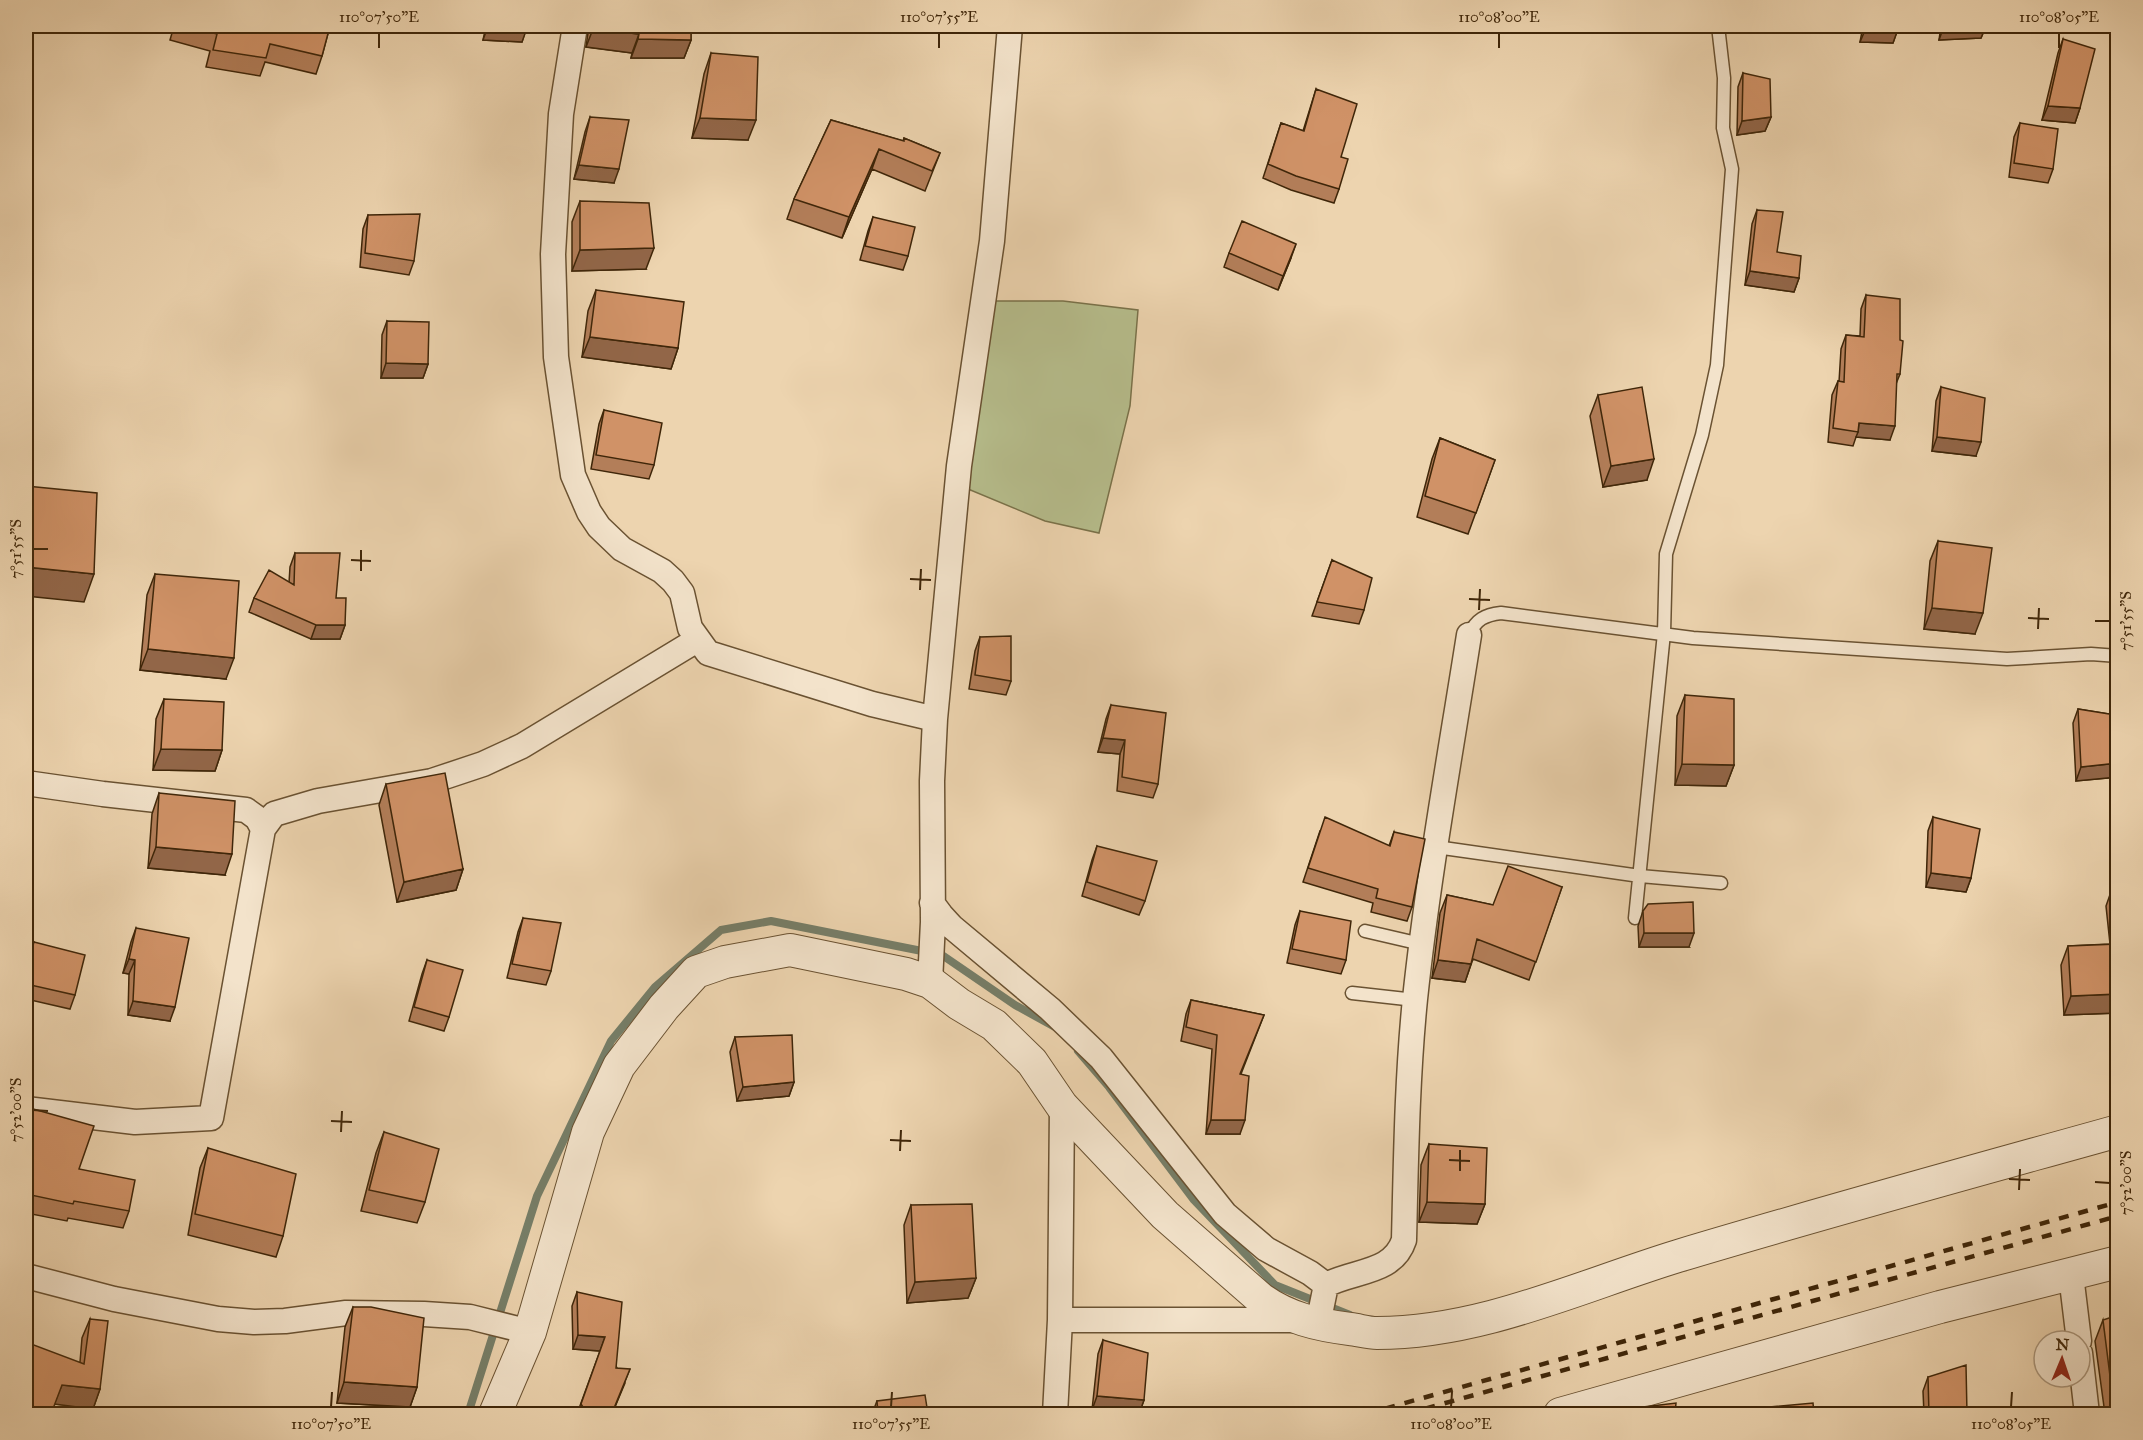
<svg xmlns="http://www.w3.org/2000/svg" width="2143" height="1440" font-family="'IM FELL Great Primer',serif">
	<rect width="100%" height="100%" fill="#edd4af"/>
	<filter id="stains"><feTurbulence type="fractalNoise" baseFrequency=".00333" numOctaves="4"/><feColorMatrix values="0 0 0 0 .2 0 0 0 0 .09 0 0 0 0 .02 0 0 0 .5 -.17"/></filter>
	<radialGradient id="worn" r=".72"><stop offset=".6" stop-color="#630" stop-opacity="0"/><stop offset="1" stop-color="#630" stop-opacity=".3"/></radialGradient>
	<path fill="#b6bd8c" stroke="#7a724a" stroke-width="1.5" d="M991,301H1063L1138,310L1130,406L1099,533L1045,521L968,489Z"/>
	<g fill="none" stroke-linecap="round" stroke-linejoin="round">
		<path stroke="#767e68" stroke-width="8" d="M1078,1051L1109,1087L1194,1200L1275,1285L1350,1315
			M468,1414L537,1196L611,1041L655,987L721,930L771,921L942,955L1015,1005L1055,1027"/>
		<defs>
			<path id="service" d="M1469,635C1476,619 1485,615 1501,613L1693,638L2007,659L2091,654L2118,656
				M1436,847L1640,876L1721,883
				M1635,918L1664,633L1666,554L1702,435L1717,365L1732,169L1723,128L1724,78L1718,26
				M1365,931L1421,944
				M1352,993L1415,1000"/>
			<path id="minor" d="M575,26L561,114L553,254L556,357L573,475L589,512L599,527L622,549L662,571L673,581L682,593L690,628L708,653L872,704L935,719
				M26,783L103,794L246,810L257,818L263,829
				M932,903L941,915L952,927L1050,1009L1101,1058L1225,1214L1266,1249L1310,1273L1326,1285
				M930,982L933,922L932,781L935,719L959,466L992,241L1010,26
				M26,1109L135,1122L211,1118L263,829L274,814L318,801L432,781L483,764L522,746L697,640
				M2071,1275L2079,1341
				M26,1276L114,1299L218,1319L254,1322L285,1321L346,1313L424,1314L470,1317L530,1332
				M1060,1320H1298
				M1318,1324L1326,1285C1354,1270 1393,1274 1404,1240C1406,1159 1407,1079 1415,999C1428,877 1450,756 1469,635
				M2080,1353L2087,1414
				M1055,1414L1060,1320L1062,1106"/>
			<path id="tertiary" d="M495,1414L530,1332L588,1132L619,1066L664,1007L696,972L725,962L790,950L906,974L930,982L959,1004L994,1025L1032,1062L1062,1106L1165,1215L1261,1299C1288,1318 1317,1325 1350,1329C1359,1330 1368,1333 1377,1333C1482,1333 1580,1286 1678,1256C1824,1212 1971,1172 2118,1131
				M1560,1414L1940,1307L2118,1262"/>
		</defs>
		<use href="#service" stroke="#6a5232" stroke-width="15"/>
		<use href="#minor" stroke="#6a5232" stroke-width="27"/>
		<use href="#tertiary" stroke="#6a5232" stroke-width="34"/>
		<use href="#service" stroke="#f3e3cb" stroke-width="12"/>
		<use href="#minor" stroke="#f3e3cb" stroke-width="24"/>
		<use href="#tertiary" stroke="#f3e3cb" stroke-width="32"/>
		<path stroke="#3f2609" stroke-width="4.5" stroke-dasharray="10 10" stroke-linecap="butt" d="M1366,1414L2118,1202
			M1406,1414L2118,1216"/>
	</g>
	<path fill="#b37e59" stroke="#3f2609" stroke-width="1.5" d="M174,26H330L322,56L316,74L265,62L260,76L206,67L210,51L170,40Z
		M486,26H527L522,42L483,40Z
		M589,26H691V40L684,58H631L632,53L586,47Z
		M1863,26H1899L1893,43L1860,42Z
		M1941,26H1986L1981,38L1939,40Z
		M2063,39L2080,108L2075,123L2042,120L2058,53Z
		M711,53L748,140L692,138L704,74Z
		M1743,73L1771,117L1765,131L1737,135L1738,87Z
		M1316,89L1341,157L1339,189L1334,203L1291,190L1263,178L1281,123L1303,131Z
		M590,117L614,183L574,179L585,132Z
		M831,120L903,141L904,138L940,153L925,191L872,169L842,238L787,219L794,199Z
		M2020,123L2053,169L2048,183L2009,177L2014,137Z
		M580,201L646,269L572,271V222Z
		M1757,210L1777,252L1799,278L1794,292L1745,285L1752,224Z
		M368,215L414,261L409,275L360,267L363,229Z
		M873,217L908,256L903,270L860,260L868,231Z
		M1229,253L1291,258L1278,290L1224,267Z
		M596,290L678,348L671,369L582,357L588,311Z
		M1866,295L1900,374L1896,384L1890,440L1856,437L1853,446L1828,442L1832,395L1838,381L1839,382L1841,349L1846,335L1860,336L1861,309Z
		M387,321L428,364L423,378H381L382,335Z
		M1941,387L1976,456L1932,451L1936,401Z
		M1598,395L1647,480L1603,487L1590,416Z
		M604,410L654,465L649,479L591,469L599,424Z
		M1440,438L1495,460L1468,534L1417,517L1432,459Z
		M1938,541L1975,634L1924,629L1930,561Z
		M295,553L336,598L345,625L340,639H311L249,612L254,598L289,583L290,567Z
		M1332,560L1364,610L1359,624L1312,616Z
		M155,574L226,679L140,670L147,595Z
		M980,637L1011,681L1006,695L969,689L975,651Z
		M1685,695L1734,765L1726,786L1675,785L1677,716Z
		M164,699L222,750L215,771L153,770L156,719Z
		M1111,705L1158,784L1153,798L1117,791L1120,754L1098,752L1106,719Z
		M2078,709L2109,714L2118,710V777L2076,781L2073,723Z
		M386,784L463,869L456,890L397,902L379,805Z
		M159,793L225,875L148,868L152,814Z
		M1933,817L1971,878L1966,892L1926,887L1928,831Z
		M1320,831L1389,846L1394,832L1412,907L1407,921L1371,912L1373,903L1303,882Z
		M1097,846L1145,901L1139,915L1082,896L1092,860Z
		M2113,886H2118V1013L2064,1015L2061,965L2068,946L2110,944L2106,906Z
		M1562,887L1529,980L1473,959L1465,982L1432,978L1440,913L1447,895L1493,905Z
		M1300,911L1346,960L1341,974L1287,963L1295,925Z
		M1643,911L1689,947H1639L1638,926Z
		M523,918L551,971L546,985L507,978L518,932Z
		M136,928L170,1021L128,1015L129,974L123,973L131,942Z
		M34,942L75,995L70,1009L26,999V966Z
		M427,960L449,1017L444,1031L409,1021L422,974Z
		M1191,1000L1264,1015L1241,1074L1240,1134H1206L1212,1049L1181,1041L1186,1014Z
		M735,1037L794,1082L789,1096L737,1101L730,1052Z
		M26,1107L79,1169L129,1211L123,1228L68,1218L67,1221L26,1213Z
		M384,1132L425,1202L417,1223L361,1211L376,1153Z
		M1429,1144L1485,1204L1477,1224L1419,1222L1421,1165Z
		M208,1148L283,1236L276,1257L188,1235L200,1168Z
		M911,1205L976,1278L968,1298L907,1303L904,1225Z
		M577,1292L625,1383L612,1414H577L600,1351L573,1349L572,1306Z
		M353,1307L417,1387L410,1407L337,1403L345,1327Z
		M90,1319L100,1389L93,1409L55,1404L26,1414L80,1362L82,1338Z
		M2103,1320L2118,1414H2105L2095,1341Z
		M1103,1340L1144,1400L1139,1414L1092,1410L1098,1354Z
		M1928,1377L1967,1414H1924L1923,1391Z
		M877,1401L928,1414H872Z"/>
	<path fill="#926648" stroke="#3f2609" stroke-width="1.5" d="M488,26L527,28L522,42L483,40Z
		M1944,26H1986L1981,38L1939,40Z
		M1866,28L1898,29L1893,43L1860,42Z
		M593,29L639,34L632,53L586,47Z
		M638,39L691,40L684,58H631Z
		M2048,106L2080,108L2075,123L2042,120Z
		M1771,117L1765,131L1737,135L1742,121Z
		M700,118L756,120L748,140L692,138Z
		M879,149L872,169L842,238L849,217Z
		M579,165L619,169L614,183L574,179Z
		M1296,244L1291,258L1278,290L1283,276Z
		M654,248L646,269L572,271L580,250Z
		M1750,271L1799,278L1794,292L1745,285Z
		M590,337L678,348L671,369L582,357Z
		M386,363L428,364L423,378H381Z
		M1859,423L1895,426L1890,440L1856,437L1858,432Z
		M1937,437L1981,442L1976,456L1932,451Z
		M1654,459L1647,480L1603,487L1611,466Z
		M26,567L94,574L84,602L26,596Z
		M1932,608L1983,613L1975,634L1924,629Z
		M316,625H345L340,639H311Z
		M148,649L234,658L226,679L140,670Z
		M1103,738L1125,740L1120,754L1098,752Z
		M161,749L222,750L215,771L153,770Z
		M2118,763V777L2076,781L2081,767Z
		M1682,764L1734,765L1726,786L1675,785Z
		M156,847L232,854L225,875L148,868Z
		M463,869L456,890L397,902L404,882Z
		M1931,873L1971,878L1966,892L1926,887Z
		M1644,933H1694L1689,947H1639Z
		M129,959L135,960L129,974L123,973Z
		M1438,960L1471,964L1465,982L1432,978Z
		M2118,994V1013L2064,1015L2071,996Z
		M133,1001L175,1007L170,1021L128,1015Z
		M794,1082L789,1096L737,1101L743,1087Z
		M1211,1120H1245L1240,1134H1206Z
		M1427,1202L1485,1204L1477,1224L1419,1222Z
		M976,1278L968,1298L907,1303L915,1282Z
		M578,1335L605,1337L600,1351L573,1349Z
		M630,1369L612,1414H587Z
		M344,1382L417,1387L410,1407L337,1403Z
		M62,1385L100,1389L93,1409L54,1404Z
		M1097,1396L1144,1400L1139,1414L1092,1410Z
		M2118,1399V1414H2108L2113,1400Z"/>
	<path fill="#d09267" stroke="#3f2609" stroke-width="1.5" d="M188,26H330L322,56L270,44L266,58L213,50L217,34Z
		M488,26H527V28Z
		M593,26H691V40L638,39L639,34L593,29Z
		M1866,26H1899L1898,29L1866,28Z
		M2063,39L2095,49L2080,108L2048,106Z
		M711,53L758,57L756,120L700,118Z
		M1743,73L1770,79L1771,117L1742,121Z
		M1316,89L1357,104L1341,157L1348,159L1339,189L1296,176L1268,164L1281,123L1304,131Z
		M590,117L629,120L619,169L579,165Z
		M831,120L904,141V138L940,153L932,171L879,149L849,217L794,199Z
		M2020,123L2058,129L2053,169L2014,163Z
		M580,201L649,203L654,248L580,250Z
		M1757,210L1783,212L1777,252L1801,256L1799,278L1750,271Z
		M420,214L414,261L365,253L368,215Z
		M873,217L915,227L908,256L865,246Z
		M1242,221L1296,244L1283,276L1229,253Z
		M596,290L684,302L678,348L590,337Z
		M1866,295L1900,299V340L1903,341L1900,374H1897L1895,426L1859,423L1858,432L1833,428L1838,381L1844,382L1846,335L1864,337Z
		M387,321L429,322L428,364L386,363Z
		M1642,387L1654,459L1611,466L1598,395Z
		M1941,387L1985,398L1981,442L1937,437Z
		M604,410L662,423L654,465L596,455Z
		M1440,438L1495,460L1476,513L1425,496Z
		M26,486L97,493L94,574L26,567Z
		M1938,541L1992,548L1983,613L1932,608Z
		M295,553H340L336,598H346L345,625H316L254,598L269,570L294,585Z
		M1332,560L1372,578L1364,610L1317,602Z
		M155,574L239,581L234,658L148,649Z
		M1011,636V681L975,675L980,637Z
		M1685,695L1734,699V765L1682,764Z
		M164,699L224,702L222,750L161,749Z
		M1111,705L1166,713L1158,784L1122,777L1125,740L1103,738Z
		M2078,709L2109,714L2118,710V763L2081,767Z
		M445,773L463,869L404,882L386,784Z
		M159,793L235,801L232,854L156,847Z
		M1325,817L1390,846L1394,832L1425,839L1412,907L1376,898L1378,889L1308,868Z
		M1933,817L1980,829L1971,878L1931,873Z
		M1097,846L1157,861L1145,901L1087,882Z
		M1508,866L1562,887L1536,962L1477,939L1471,964L1438,960L1447,895L1493,905Z
		M2113,886H2118V933Z
		M1693,902L1694,933H1644L1643,911L1648,904Z
		M1300,911L1351,921L1346,960L1292,949Z
		M523,918L561,923L551,971L512,964Z
		M136,928L189,938L175,1007L133,1001L135,960L129,959Z
		M34,942L85,955L75,995L26,984V969Z
		M2118,944V994L2071,996L2068,946Z
		M427,960L463,970L449,1017L414,1007Z
		M1191,1000L1264,1015L1240,1074L1249,1076L1245,1120H1211L1217,1035L1186,1027Z
		M792,1035L794,1082L743,1087L735,1037Z
		M26,1107L94,1126L79,1169L135,1180L129,1211L74,1201L73,1204L26,1194V1163L29,1151H26Z
		M384,1132L439,1149L425,1202L369,1190Z
		M1429,1144L1487,1148L1485,1204L1427,1202Z
		M208,1148L296,1174L283,1236L195,1214Z
		M972,1204L976,1278L915,1282L911,1205Z
		M577,1292L622,1302L616,1368L630,1369L612,1413L587,1414L581,1404L605,1337L578,1335Z
		M353,1307H371L424,1318L417,1387L344,1382Z
		M2118,1315V1399L2113,1400L2103,1320Z
		M90,1319L108,1321L100,1389L62,1385L51,1414H26V1342L84,1364Z
		M1103,1340L1148,1353L1144,1400L1097,1396Z
		M1966,1365L1967,1414H1929L1928,1377Z
		M925,1395L928,1414H878L877,1401Z
		M1676,1403L1675,1414L1734,1409V1414H1635V1408Z
		M1813,1403L1814,1414H1771L1770,1407Z"/>
	<path fill="none" stroke="#3f2609" stroke-width="2" d="M379,48V33M939,48V33M1499,48V33M2059,48V33M33,549H48M351,560L371,561M361,571V550M910,579L931,580M920,590L921,569M1469,599L1490,600M1479,610L1480,589M2028,618L2049,619M2095,621H2110M2038,629L2039,608M33,1110L48,1111M331,1121L352,1122M341,1132L342,1111M890,1140L911,1141M900,1151L901,1130M1449,1160L1470,1161M1460,1171V1150M2009,1179L2030,1180M2095,1182L2110,1183M2019,1190L2020,1169M331,1407L332,1392M891,1407L892,1392M1451,1407L1452,1392M2011,1407L2012,1392"/>
	<rect width="2143" height="1440" fill="none" stroke="#edd4af" stroke-width="66"/>
	<g transform="translate(2062 1359) rotate(2)"><circle r="28" fill="#f3e3cb" stroke="#ab977d" stroke-width="1.5"/>
	<path d="M0-4.5L10 22L0 15L-10 22Z" fill="#8f2418"/>
	<text y="-9" font-size="16" font-weight="bold" text-anchor="middle" fill="#3f2609">N</text>
	</g>
	<rect x="33" y="33" width="2077" height="1374" fill="none" stroke="#3f2609" stroke-width="2"/>
	<g font-size="15" text-anchor="middle" fill="#3f2609">
		<text x="379" y="22">110°07'50"E</text>
		<text x="939" y="22">110°07'55"E</text>
		<text x="1499" y="22">110°08'00"E</text>
		<text x="2059" y="22">110°08'05"E</text>
		<text transform="translate(16 549) rotate(-90)" y="5">7°51'55"S</text>
		<text transform="translate(2126 621) rotate(-90)" y="5">7°51'55"S</text>
		<text transform="translate(16 1110) rotate(-90)" y="5">7°52'00"S</text>
		<text transform="translate(2126 1183) rotate(-90)" y="5">7°52'00"S</text>
		<text x="331" y="1429">110°07'50"E</text>
		<text x="891" y="1429">110°07'55"E</text>
		<text x="1451" y="1429">110°08'00"E</text>
		<text x="2011" y="1429">110°08'05"E</text>
	</g>
	<rect width="100%" height="100%" filter="url(#stains)"/>
	<rect width="100%" height="100%" fill="url(#worn)"/>
</svg>
